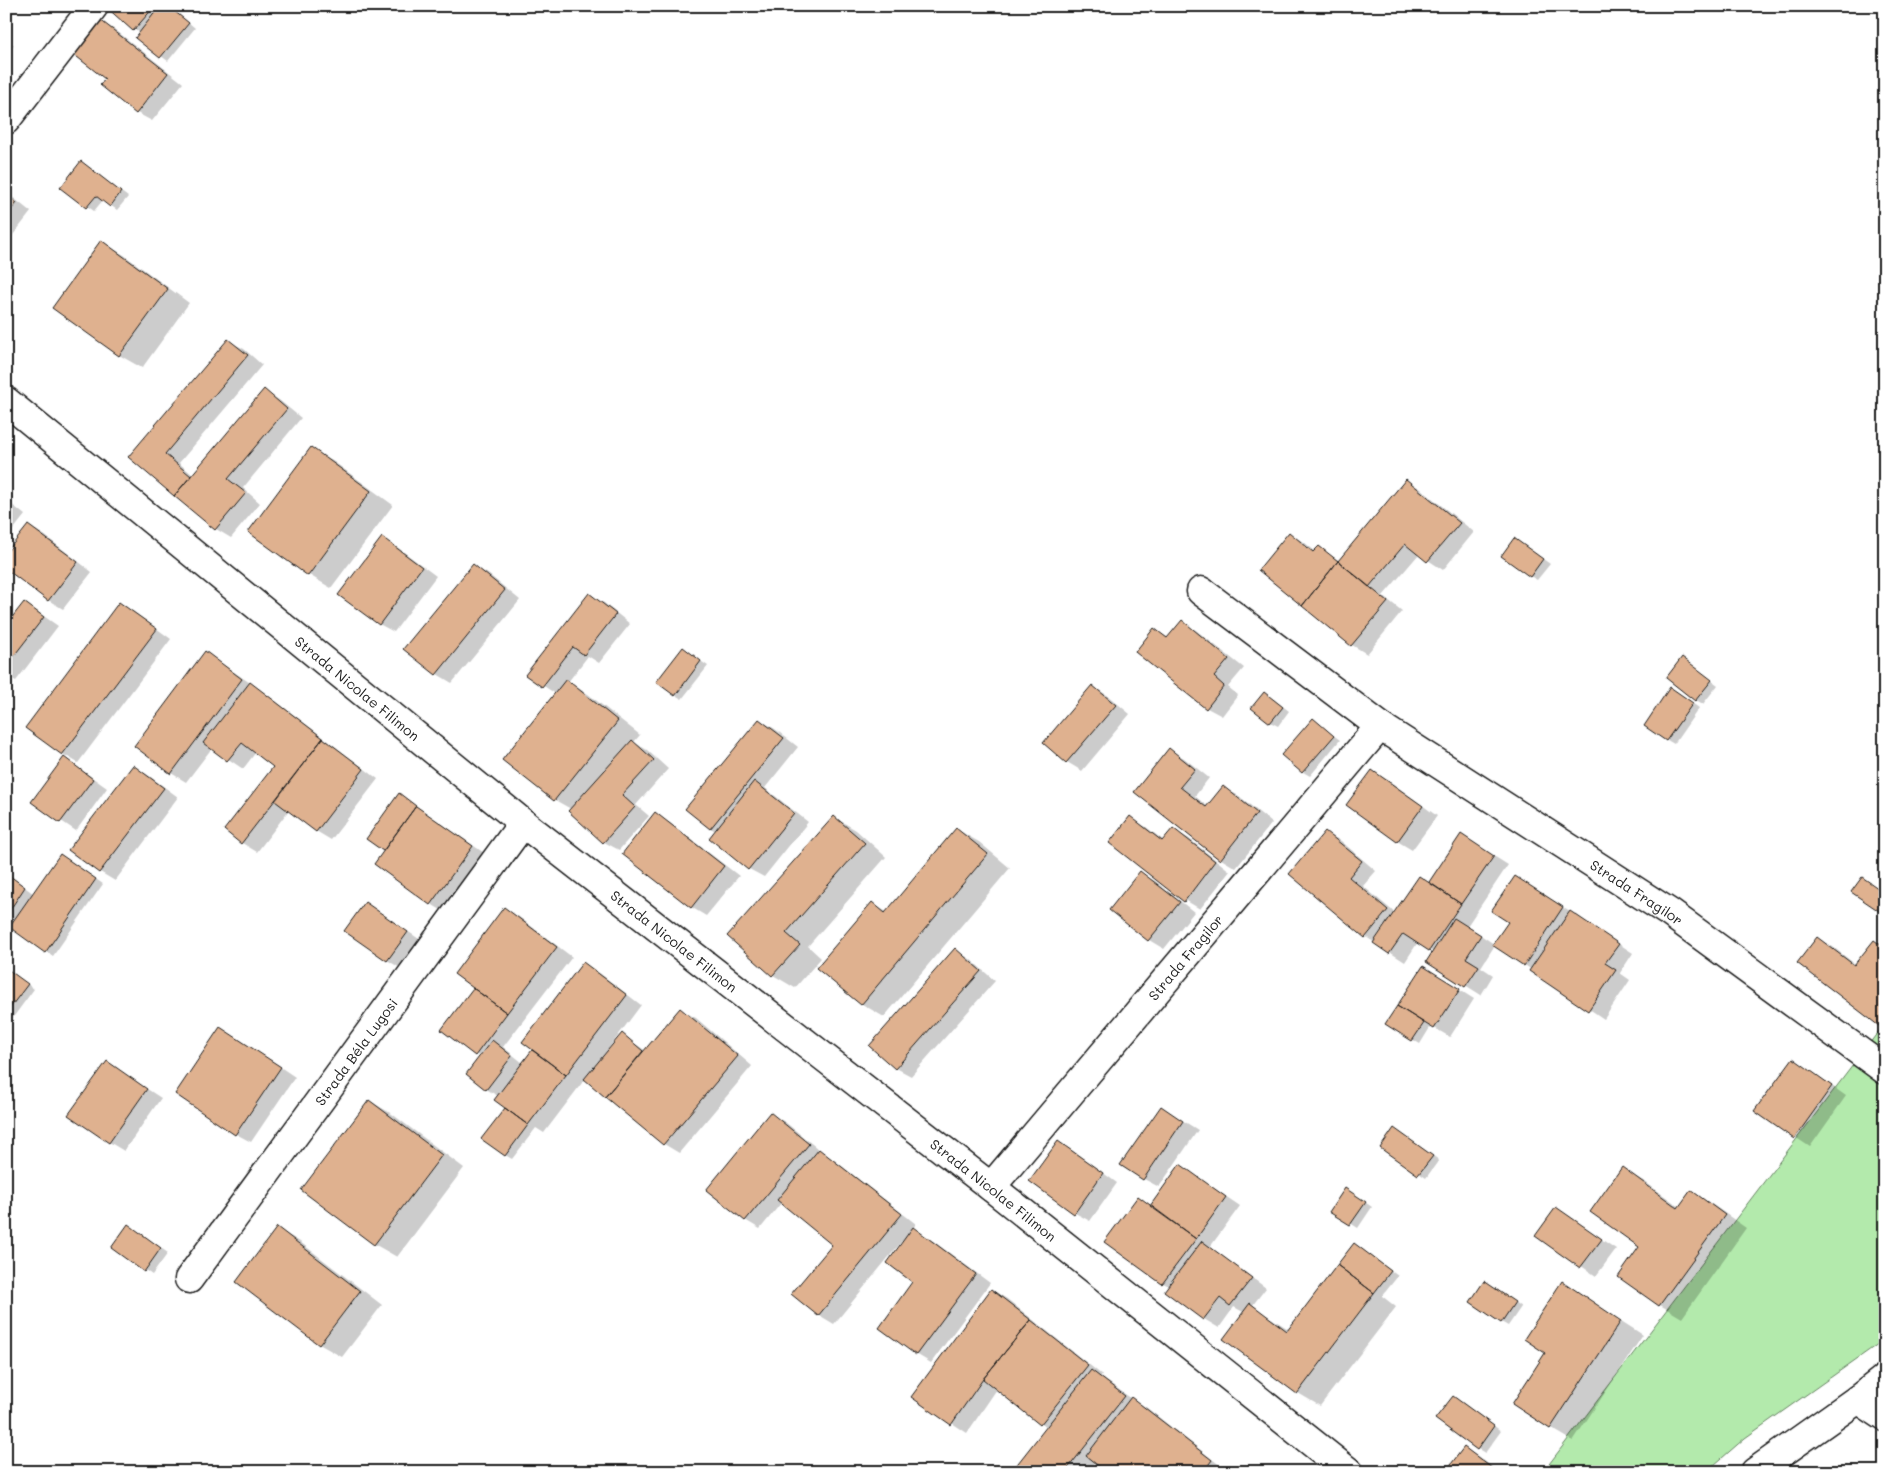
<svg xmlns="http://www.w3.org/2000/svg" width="1891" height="1478" font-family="Mali,sans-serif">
	<rect width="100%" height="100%" fill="#fff"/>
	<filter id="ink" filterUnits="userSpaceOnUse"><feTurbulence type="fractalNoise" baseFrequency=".02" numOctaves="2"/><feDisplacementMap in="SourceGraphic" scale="10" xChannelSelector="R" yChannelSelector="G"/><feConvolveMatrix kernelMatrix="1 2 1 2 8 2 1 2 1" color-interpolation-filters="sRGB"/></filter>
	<g filter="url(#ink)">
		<path fill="#b3eaac" stroke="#688364" d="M1885,1023V1339L1745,1438L1706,1472H1543Z"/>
		<path fill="#0003" d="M106,6H175L177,7L174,10L195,28L168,61L136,38L140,33Z
			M99,21L114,29L183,83L152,121L137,113L106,79Z
			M6,39L14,45L6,55Z
			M81,162L128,197L117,210L103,200L94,211L62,188Z
			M6,192L31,212L6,244Z
			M101,242L124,255L189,303L142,368L119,355Z
			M229,341L244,349L262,365L179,463L193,475L264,391L279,400L301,418L243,488L260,503L231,538L216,529L130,457Z
			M311,449L334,462L393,505L331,588L309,575L250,532Z
			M1406,480L1421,489L1474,532L1443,570L1419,554L1383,596L1402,611L1367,654L1352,645L1259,570L1289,534L1304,542L1316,552L1319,548L1340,561Z
			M6,500L25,515L6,539Z
			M29,526L44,535L92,572L63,609L48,600Z
			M382,539L397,547L436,576L394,632L379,624Z
			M1522,544L1550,564L1537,580L1530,576Z
			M473,566L488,574L520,600L452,683L437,674Z
			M589,595L604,603L630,624L599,663L588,656L568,682L588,694L640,735L634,742L647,750L668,769L636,805L649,816L619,850L604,842L571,809L555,800L556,694L527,675Z
			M25,603L58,626L16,681L6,676V627Z
			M119,604L134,612L171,639L78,763L63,754L27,727Z
			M1182,622L1197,631L1244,668L1228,687L1238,695L1222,716L1207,708L1154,630L1169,638Z
			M683,649L708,666L682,699L675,695Z
			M206,653L265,693L378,779L331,840L316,831L289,810L257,852L242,843L226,830L275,766L256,752L243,769L212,748L186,782L171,773Z
			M1683,659L1718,685L1703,704L1696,700Z
			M1092,686L1107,695L1130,714L1082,771L1067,762Z
			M1678,693L1699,708L1674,744L1667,740Z
			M1272,698L1289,711L1278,726L1270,722Z
			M760,720L775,729L798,747L765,788L808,822L764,877L749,869L710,837L716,831L710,828Z
			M1313,720L1340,740L1310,776L1303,772Z
			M1169,750L1184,758L1209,778L1195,796L1208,807L1224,788L1239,796L1272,823L1236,868L1221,859L1136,792Z
			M64,759L79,768L107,788L76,831L33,802Z
			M133,766L148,775L178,797L115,881L100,872L70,850Z
			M1373,772L1388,780L1437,816L1412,850L1397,841Z
			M406,799L487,855L446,913L431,904L375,864L385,850L368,839Z
			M655,814L670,823L739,876L706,916L691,907L624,854Z
			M834,817L856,830L886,857L808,946L821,958L795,988L773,975L729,936Z
			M1131,818L1146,827L1164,841L1173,830L1188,838L1230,871L1200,909L1185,900Z
			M956,829L979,842L1010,868L884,1017L862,1004L818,968L872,904L887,912Z
			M1326,833L1341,841L1376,871L1363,886L1395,913L1430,883L1462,836L1508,865L1467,926L1494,944L1509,921L1516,877L1633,953L1620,973L1630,980L1604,1019L1495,945L1481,967L1493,975L1481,995L1427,961L1433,952L1418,942L1405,962L1366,937Z
			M68,860L103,884L53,956L9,926L6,931V873L34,894Z
			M1140,873L1155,881L1194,912L1164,949L1149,940L1110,910Z
			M366,903L422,941L402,969L387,960Z
			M504,909L519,917L572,957L503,1047L523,1063L533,1050L583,963L598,972L641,1005L609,1048L610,1049L622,1035L646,1051L681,1010L696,1018L752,1066L679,1153L664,1144L585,1079L544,1133L536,1128L512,1159L505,1155L506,1108L498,1096L486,1089L480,1057L443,1030L475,987Z
			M1818,939L1833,947L1856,965L1874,942L1885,948V1027L1799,962Z
			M955,950L970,959L995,981L911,1076L896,1068Z
			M1423,967L1474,999L1450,1037L1431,1026L1420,1044L1387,1024Z
			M6,968L34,989L6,1027Z
			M236,1037L295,1077L251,1142L236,1134Z
			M107,1063L161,1098L124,1151L109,1142Z
			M1808,1069L1846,1096L1810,1147L1756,1111Z
			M370,1101L392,1114L464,1168L397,1257L374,1244Z
			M1161,1107L1198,1130L1159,1187L1144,1179Z
			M770,1114L785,1122L823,1153L834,1160L916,1224L913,1228L929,1238L990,1283L931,1363L916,1354L914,1282L902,1241L834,1324L819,1315L793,1294L834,1244L782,1202L760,1229L745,1220Z
			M1402,1134L1439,1160L1426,1178L1382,1148Z
			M1058,1143L1073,1151L1117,1183L1090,1221L1075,1213Z
			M1181,1166L1240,1206L1210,1247L1266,1288L1252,1306L1290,1330L1362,1249L1398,1276L1382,1296L1396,1307L1320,1406L1298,1393L1225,1339L1245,1313L1234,1307L1219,1328L1204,1319L1166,1290L1169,1286L1163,1283L1139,1198L1152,1206Z
			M1622,1169L1645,1182L1680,1207L1691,1192L1713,1205L1746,1228L1682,1318L1660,1305L1620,1277L1641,1247Z
			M1353,1194L1372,1207L1358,1228L1331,1211Z
			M1556,1209L1616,1249L1596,1276L1537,1236Z
			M278,1229L300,1242L382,1305L342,1357L319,1344Z
			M135,1230L168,1253L152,1275L112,1247Z
			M1562,1283L1643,1335L1573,1441L1551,1428Z
			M1492,1286L1521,1307L1508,1326L1501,1322Z
			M992,1290L1007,1299L1102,1375L1101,1377L1132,1399L1147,1408L1226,1470L1225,1472H1108L1095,1461L1087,1472H1013L1047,1428L997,1389L967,1433L913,1397Z
			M1460,1401L1501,1431L1485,1453L1478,1449Z
			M1464,1448L1479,1457L1499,1472H1446Z"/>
		<path fill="#dfb18f" stroke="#1c1c1c" d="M105,6H155L133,31Z
			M160,6H168L189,23L160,58L135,38Z
			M99,19L168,73L136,114L100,85L105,79L72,53Z
			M81,161L121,192L110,207L96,196L86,208L60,188Z
			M6,194L17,203L6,216Z
			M101,240L168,289L119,356L52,308Z
			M228,339L248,355L165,454L191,476L174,496L128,457Z
			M264,389L287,409L228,479L246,493L215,530L174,496Z
			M311,447L371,491L308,576L248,532Z
			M1406,479L1460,523L1427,562L1405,544L1369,587L1338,561Z
			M28,525L78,562L48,601L6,569V553Z
			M1289,532L1313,552L1319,546L1338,561L1302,606L1258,570Z
			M382,537L422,567L379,625L338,595Z
			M1514,538L1543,559L1530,577L1501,556Z
			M1338,561L1388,602L1351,646L1302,606Z
			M473,564L505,590L436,675L403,649Z
			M589,593L616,614L584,655L573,647L542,687L525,675Z
			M24,602L44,617L6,666V625Z
			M119,602L157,629L62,755L25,728Z
			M1182,620L1229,659L1214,677L1224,686L1206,709L1135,652L1154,628L1167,638Z
			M683,647L701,661L675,696L656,682Z
			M205,651L242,679L171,774L134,746Z
			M1682,657L1712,680L1695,701L1666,678Z
			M566,679L618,721L554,801L502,760Z
			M250,682L323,738L241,844L224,830L273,767L242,743L227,761L203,743Z
			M1092,685L1116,705L1066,763L1043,743Z
			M1670,687L1693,703L1666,741L1644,726Z
			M1264,692L1283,707L1270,723L1251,708Z
			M1313,718L1334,736L1302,773L1281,755Z
			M759,719L784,738L710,829L685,809Z
			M323,738L364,769L316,832L275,801Z
			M632,740L654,760L622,795L635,807L603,843L568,811Z
			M1169,748L1195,769L1180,787L1206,807L1223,786L1257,813L1220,860L1134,792Z
			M64,757L93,779L60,823L31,802Z
			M133,765L164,788L99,873L68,850Z
			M1372,770L1423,806L1397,842L1346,805Z
			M754,781L794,813L748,870L709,838Z
			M399,793L416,806L383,851L366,839Z
			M416,806L473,846L430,905L374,864Z
			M655,812L724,866L691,908L622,854Z
			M834,816L865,843L786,933L800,945L772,976L727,936Z
			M1130,816L1162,841L1173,828L1215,861L1184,902L1109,843Z
			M956,828L988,854L861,1005L816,968L872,902L885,913Z
			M1325,831L1362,861L1349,877L1388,910L1365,938L1289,874Z
			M1461,834L1494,856L1461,904L1429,882Z
			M60,854L96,879L45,953L9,927Z
			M1140,871L1180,902L1148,941L1109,910Z
			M6,873L25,887L6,916Z
			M1419,876L1461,904L1429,951L1403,934L1389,954L1373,943Z
			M1515,876L1563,907L1524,966L1492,945L1508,922L1491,911Z
			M1862,877L1885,893V915L1851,892Z
			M365,902L408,932L387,961L344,931Z
			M504,907L557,947L507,1013L454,974Z
			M1570,911L1619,944L1605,963L1616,970L1588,1011L1529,971Z
			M1454,918L1481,935L1466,958L1479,966L1465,987L1426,962Z
			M1817,937L1854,965L1874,940L1885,948V1019L1879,1026L1797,963Z
			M955,948L981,971L895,1069L869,1046Z
			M583,962L627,995L566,1075L522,1042Z
			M1423,966L1460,989L1434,1029L1397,1006Z
			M6,968L28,984L6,1013Z
			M473,988L507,1013L475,1056L441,1030Z
			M1397,1006L1424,1023L1412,1041L1385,1024Z
			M680,1008L738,1056L663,1145L605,1097Z
			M220,1027L281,1067L235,1135L175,1094Z
			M622,1033L643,1051L605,1097L584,1079Z
			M492,1040L512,1056L486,1090L466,1074Z
			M532,1050L566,1075L528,1125L494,1100Z
			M1793,1058L1832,1086L1794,1139L1754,1111Z
			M107,1061L147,1089L109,1143L68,1115Z
			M369,1100L442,1155L374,1245L301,1190Z
			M1161,1106L1183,1121L1143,1180L1120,1165Z
			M505,1108L528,1125L505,1156L481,1139Z
			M770,1112L809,1144L745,1221L706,1190Z
			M1394,1128L1433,1156L1418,1175L1380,1148Z
			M1058,1141L1103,1173L1074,1214L1029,1181Z
			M819,1149L902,1214L818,1316L791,1294L832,1245L777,1200Z
			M1180,1164L1226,1197L1196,1239L1150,1206Z
			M1622,1167L1678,1208L1691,1190L1725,1215L1659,1306L1618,1277L1639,1247L1590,1212Z
			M1345,1188L1366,1202L1350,1225L1329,1212Z
			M1138,1196L1196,1239L1162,1284L1104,1242Z
			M1556,1207L1602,1239L1580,1268L1535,1236Z
			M128,1224L161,1248L144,1272L111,1248Z
			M277,1227L360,1291L319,1345L236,1282Z
			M913,1227L976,1274L916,1355L879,1328L912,1282L887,1263Z
			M1202,1241L1252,1278L1230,1306L1220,1298L1203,1320L1164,1291Z
			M1354,1243L1391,1271L1374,1293L1337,1265Z
			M1337,1265L1374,1293L1297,1394L1223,1339L1250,1303L1287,1331Z
			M1484,1281L1515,1302L1501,1323L1470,1302Z
			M1562,1281L1621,1321L1550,1429L1512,1404L1545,1353L1524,1339Z
			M991,1289L1031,1320L983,1379L951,1425L911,1397Z
			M1031,1320L1088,1365L1040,1425L983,1379Z
			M1091,1370L1125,1396L1065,1472H1011Z
			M1453,1396L1494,1426L1477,1450L1435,1419Z
			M1131,1397L1212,1460L1203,1472H1106L1086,1456Z
			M1464,1447L1497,1472H1445Z"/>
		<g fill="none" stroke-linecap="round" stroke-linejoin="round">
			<defs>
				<g id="minor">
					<path d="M6,120L94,6"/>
					<path id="s1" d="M6,401L523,823L991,1187L1349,1472"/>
					<path id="s2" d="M1201,591L1380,726L1670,913L1885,1070"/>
					<path id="s3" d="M991,1187L1380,726"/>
					<path id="s4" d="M189,1279L523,823"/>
					<path d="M1858,1399L1885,1417"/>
				</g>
				<path id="major" d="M1755,1472L1858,1399L1885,1378"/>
			</defs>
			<use href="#minor" stroke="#1c1c1c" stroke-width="31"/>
			<use href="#major" stroke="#1c1c1c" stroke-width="31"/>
			<use href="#minor" stroke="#fff" stroke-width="28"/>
			<use href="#major" stroke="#fff" stroke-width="28"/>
		</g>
	</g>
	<g text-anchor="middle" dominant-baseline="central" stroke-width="5" stroke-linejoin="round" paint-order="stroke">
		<g font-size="14" fill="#1c1c1c" stroke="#fff">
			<text stroke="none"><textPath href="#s1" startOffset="454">Strada Nicolae Filimon</textPath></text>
			<text stroke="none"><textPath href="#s2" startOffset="530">Strada Fragilor</textPath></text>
			<text stroke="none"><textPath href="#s1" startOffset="859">Strada Nicolae Filimon</textPath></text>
			<text stroke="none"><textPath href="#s3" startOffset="301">Strada Fragilor</textPath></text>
			<text stroke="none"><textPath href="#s4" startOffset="282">Strada Béla Lugosi</textPath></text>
			<text stroke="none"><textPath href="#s1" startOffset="1264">Strada Nicolae Filimon</textPath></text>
		</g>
	</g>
	<rect width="1891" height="1478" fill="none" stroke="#fff" stroke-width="25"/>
	<rect x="12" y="12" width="1866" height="1453" fill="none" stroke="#1c1c1c" stroke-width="2" filter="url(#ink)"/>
</svg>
